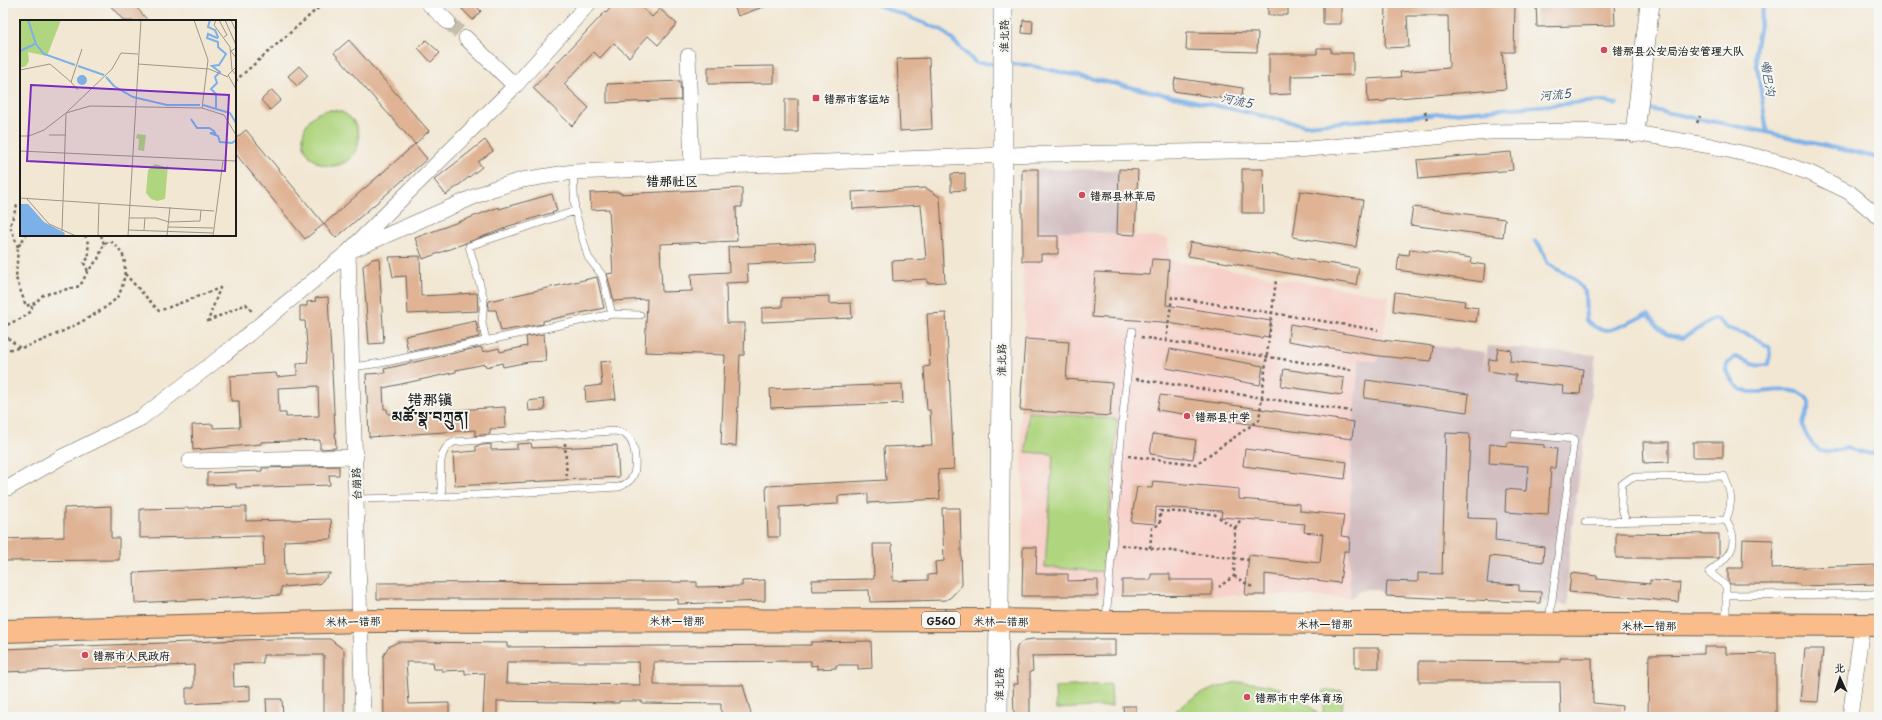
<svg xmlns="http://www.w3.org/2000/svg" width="1882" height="720" font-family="'Playpen Sans','LXGW WenKai TC','Noto Serif Tibetan',sans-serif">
	<rect width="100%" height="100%" fill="#f6f6f2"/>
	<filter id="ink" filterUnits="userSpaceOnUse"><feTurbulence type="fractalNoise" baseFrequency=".025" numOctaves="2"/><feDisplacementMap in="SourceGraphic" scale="8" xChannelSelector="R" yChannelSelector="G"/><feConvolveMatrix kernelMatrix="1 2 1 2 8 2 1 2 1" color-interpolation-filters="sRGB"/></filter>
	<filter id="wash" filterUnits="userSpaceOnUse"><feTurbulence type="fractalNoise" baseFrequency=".012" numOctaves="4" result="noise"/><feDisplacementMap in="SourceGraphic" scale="16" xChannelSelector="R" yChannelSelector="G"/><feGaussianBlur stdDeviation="0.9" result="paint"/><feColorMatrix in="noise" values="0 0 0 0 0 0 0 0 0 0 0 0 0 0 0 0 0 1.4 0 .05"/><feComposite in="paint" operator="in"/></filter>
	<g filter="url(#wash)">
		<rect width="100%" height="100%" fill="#f2e7d3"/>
		<path fill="#f7d0c9" d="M1022,229L1168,238L1169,260L1390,296L1378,362L1359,360L1352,439L1349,551L1350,598L1265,595L1022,596L1023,486L1020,410L1025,339Z"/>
		<path fill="#d2bec1" d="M1022,169L1138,170L1135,235L1022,229Z
			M1382,340L1485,352L1484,370L1488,346L1596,355L1569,551L1568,605L1551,602L1386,596L1377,589H1363L1350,598L1349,551L1352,439L1359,359L1378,362Z"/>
		<path fill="#afd57e" stroke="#66784d" d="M303 138a28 28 0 1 1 56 0a28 28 0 1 1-56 0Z
			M1028,412L1117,419L1105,572L1045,567L1053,454L1026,452Z
			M1237,682C1272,683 1296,690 1321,717H1170C1187,697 1212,688 1237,682Z
			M1111,684L1112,706L1056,709L1055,687Z
			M1324,690L1343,691L1342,717H1323Z"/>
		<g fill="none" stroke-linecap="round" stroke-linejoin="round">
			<path stroke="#7bb0e9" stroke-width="4" d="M872,3L942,30L976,63L998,64
				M1764,3L1755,52L1767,132
				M1008,64L1028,65L1305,125L1600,101L1617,104
				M1643,108L1757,130L1879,158
				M1535,241L1540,246L1548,264L1572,277L1585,292L1586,320C1609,343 1624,320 1649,315L1660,329L1666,334L1674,337L1683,338L1714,319L1720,321L1727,328L1751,336L1769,347L1770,355L1768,364C1756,369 1746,360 1735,357L1727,364L1726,371C1730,376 1734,384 1739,388C1753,399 1785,383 1803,395C1817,403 1803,416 1803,425C1804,435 1813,445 1820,451L1830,452L1846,448L1871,454L1879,452"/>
		</g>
		<g id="blocks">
			<path fill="#dfb394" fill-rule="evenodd" d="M108,3H133L148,21H124Z
				M456,3H473L481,11L473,20Z
				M615,3H637L652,17L660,9L677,24L658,45L648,36L629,57L614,43L600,58L594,52L564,84L589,108L572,126L533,88L605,12L606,13Z
				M733,3H771V4L738,16Z
				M1268,3H1288V15H1268Z
				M1323,3H1341V24H1323Z
				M1386,3H1515L1514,52H1502L1506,89L1387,99V101L1368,102L1367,79L1401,77L1400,72L1449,68L1448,16H1407L1409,47L1385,48Z
				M1536,3H1614L1615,25L1537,27Z
				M1023,20L1033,21L1032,34L1022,33Z
				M1187,32L1258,33L1257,52L1186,50Z
				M349,40L429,131L415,144L334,53Z
				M426,40L440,53L431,62L418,48Z
				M1317,48H1331V53H1353V75L1291,76V94L1269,95V54H1317Z
				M929,58L932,129L900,131L897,59Z
				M299,66L308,76L297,86L288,76Z
				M774,66V83L708,84V67Z
				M1175,78L1243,88L1241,101L1173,91Z
				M680,81L681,100L607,103V84Z
				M272,90L281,100L270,110L261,100Z
				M785,99H798V132H785Z
				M246,130L324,224L305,239L235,153V139Z
				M485,140L493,151L478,162L482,167L446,195L434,180Z
				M415,144L427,159L336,238L324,224Z
				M1511,152L1513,170L1419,179L1417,160Z
				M1022,169H1038V236H1058V254H1041V261H1022Z
				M1119,169L1138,170L1135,235L1117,234Z
				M1242,169H1263L1264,213H1242Z
				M965,173V190L951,191V174Z
				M742,188V207H736L737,241L660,244L662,292L692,291L691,274L729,272L728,247L815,243L816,261L747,264L748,282L726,283L727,323H745L744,355H740L736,446L721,445L725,355L645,352L647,299L614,301L607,274L613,273L609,209L591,210L590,193L620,192V194Z
				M926,188L940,197L945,282L927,283V279L893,281L892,261L926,259L921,205L853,209L852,192Z
				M1300,191L1363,200L1356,247L1293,237Z
				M552,194L557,211L506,227V228L423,259L415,238L499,207V209Z
				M1413,207L1505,219L1503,237L1410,225Z
				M1190,242L1359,268L1356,285L1188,256Z
				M1410,249L1472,258L1471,263L1485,265L1483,282L1397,270L1399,254L1409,255Z
				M420,256L421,296L477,293L478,311L408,314L406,276L393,277L389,257Z
				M379,258L384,343L369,344L363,266L372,259Z
				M1152,259L1169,260L1166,305L1271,321L1268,337L1263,336L1262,338L1162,322L1092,317L1095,272L1150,275Z
				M597,277L604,308L543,321V324L501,331L496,310H488L489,301Z
				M1395,292L1465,301L1464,306L1478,308L1476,322L1393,311Z
				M829,296V304L851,303L852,318L762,322V308L782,307V298Z
				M328,297L336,448L320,449V440L261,442V444L193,450L192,425L213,424V428L240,427L239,401H231L230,376L276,373L277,377L297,375V364L307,363L308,356L305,321H300V306H307V302L316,301L315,298ZM318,386L319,416L286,417V413H279L278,388Z
				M946,313L954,469L938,470L940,499L868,503V494L838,496V504L780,507V537H768L766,486L886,480L884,447L932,445L930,410H927L924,367L930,366L927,314Z
				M476,321L479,337L408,352L405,336Z
				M1290,324L1382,340L1433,346L1431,361L1379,356L1288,341Z
				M544,334L546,361L528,362L503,367L502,363L486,367L485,364L456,370V372L383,388L384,409H387L388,414L505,407L506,428L490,429V434L475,436V430L369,437L366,374L385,373L384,369L481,347L483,352L499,348L500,352L527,346L526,337Z
				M1025,339L1069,342L1066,379L1112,383L1110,416L1020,410Z
				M1498,348L1511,350L1510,361L1583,369L1580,394L1563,393L1564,386L1515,381L1516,375L1488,371L1489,359L1496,360Z
				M1170,349L1263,366L1260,385L1166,368Z
				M611,361L616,399L586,402L585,387L602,385L600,362Z
				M1284,369L1344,378L1342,395L1281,386Z
				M1366,380L1469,394L1467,412L1364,398Z
				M902,384L903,403L771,408L770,389Z
				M1160,395L1354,422L1352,439L1263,427V426L1157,410Z
				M544,399L545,410L529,411L528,401Z
				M1446,433L1470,434L1467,518L1496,519L1495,541L1544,547L1543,562L1490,556L1487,583L1519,585V591L1541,592L1540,603L1386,596L1387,581L1418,582V573L1442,574Z
				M1153,434L1196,440L1193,459L1150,454Z
				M1507,442L1544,445V448L1557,449L1555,468H1551L1548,515L1505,512L1506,489L1526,491L1528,466L1489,463L1490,444L1507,446Z
				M1643,442H1669V462L1644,463Z
				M1693,442H1723V457H1693Z
				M531,443L532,448L558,447V448L617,445L619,477L455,486L453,453L476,451V446L491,444V450L517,449V444Z
				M1245,449L1347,462L1345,479L1243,466Z
				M339,466V475H329L330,485L236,488V484L207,485V473L262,471V468Z
				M1153,481L1239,489V499L1300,504V511L1344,515L1341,536L1350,537L1349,551H1344L1340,583L1265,574V595H1245L1249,555L1320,563L1323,534L1304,532L1305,524L1221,517L1222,511L1156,507L1155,524L1131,522L1137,487L1152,488Z
				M111,506V538H119V560L3,561V539L64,537V508Z
				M246,507V521L331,519L332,539L284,541L285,575L331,573L319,584L281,587V595L135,603L134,573L264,566L263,536L140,538V509Z
				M942,508H960L962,585L951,597L946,600L870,602L869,590L813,591L812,580L874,579L873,544H892L893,581L928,580V575L936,574L935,562L944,561Z
				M1616,533L1719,534V558H1616Z
				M1743,539L1773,540L1772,568L1878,565V584L1800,586L1799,584H1730L1728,581V568H1742Z
				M1023,547H1037L1036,574H1068V581L1098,580V596H1022Z
				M1571,573L1597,576V579L1650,584V580L1680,583L1678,602L1569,592Z
				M1151,574H1170V580H1212V595L1122,596V580H1151Z
				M765,580V601L678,604V599H377V583L697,582V587L742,586V581Z
				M271,639H330L344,650V717H324V655H263V663L233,664L234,687L250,686V701L186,704V688H194V665L3,672V649Z
				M1033,639H1115V655L1032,656L1033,671L1030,672V715H1014L1013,684H1018L1016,654L1017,647L1020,643L1026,640Z
				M871,641L872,668L858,669V665H836V668L817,669V665L811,666V661L654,662V685H743L752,717H721V704L642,703V701H619V703L497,701V717H483L485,673L465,674V670L442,671V669H434L433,662H406L409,704L449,703V717H384L383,657L388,647L398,642L507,643V647L811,645V642ZM507,662H639L640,685L506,683Z
				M1704,647H1726V654L1776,653V717H1648L1649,655L1704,654Z
				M1355,648H1379V668H1355Z
				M1805,649H1823L1818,702L1800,701Z
				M1560,658H1592L1593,703L1622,706L1621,717H1561L1560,682H1419V661L1560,662Z
				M266,699H282L283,717H267Z
				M1123,706H1136V717H1124Z"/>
		</g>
	</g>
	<g filter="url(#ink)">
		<use href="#blocks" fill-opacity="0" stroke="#67635c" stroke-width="1"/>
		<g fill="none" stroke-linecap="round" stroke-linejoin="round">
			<path stroke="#c7beae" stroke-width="15" stroke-dasharray="15 8" stroke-linecap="butt" d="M448,22L466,38"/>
			<defs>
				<path id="service" d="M573,172L575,211L588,257L602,275L612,314
					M486,340L482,323L484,299L469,246L575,211
					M352,367L381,363L612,314L640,315
					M1515,434L1574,439L1549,621
					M357,499L442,497L619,487C635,481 636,471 635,457C634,442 629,432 613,431L454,442C434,450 442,480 442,497
					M1585,522L1726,520C1742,545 1729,557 1709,572L1726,586V595
					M1626,522L1621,505L1622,484L1632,477L1724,476C1732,494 1733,502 1726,520
					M1106,620L1123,414L1132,331
					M1726,623V595L1879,594"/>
				<path id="minor" d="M428,3L448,22
					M466,38L515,86
					M688,56L692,167
					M348,252L492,189L522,180L573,172L1003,155L1298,150L1488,132L1571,131L1635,133L1711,146L1776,161L1810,173L1849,192L1879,217
					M348,252L363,717
					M190,461L356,457
					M3,489L8,488L60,458L141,418L222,356L348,252L515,86L589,3
					M1850,717L1862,626"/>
				<path id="tertiary" d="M1635,133L1650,3
					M998,717L1003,155V3"/>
				<path id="trunk" d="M3,631L361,621L998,620L1106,622L1879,625"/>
			</defs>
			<use href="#service" stroke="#67635c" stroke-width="8"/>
			<use href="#minor" stroke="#67635c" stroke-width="16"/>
			<use href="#tertiary" stroke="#67635c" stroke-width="20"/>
			<use href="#trunk" stroke="#67635c" stroke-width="24"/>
			<path stroke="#67635c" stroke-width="2.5" stroke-dasharray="3 3" stroke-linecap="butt" d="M235,81L324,3
				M1425,111L1427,120
				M1697,123L1700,116
				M85,235L88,243L89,257L84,263L88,271
				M101,235L104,244
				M18,247L10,226L17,205L21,204
				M125,274L159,311L220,288L208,321L246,304L253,313
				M3,329C10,319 33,320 32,304
				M3,334L20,348C40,344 107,312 118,296C123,288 125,275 125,266C125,255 119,247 110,241L104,244L98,259L88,271L80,286L43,295L35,303L26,306L16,278L18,247L26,235
				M1141,337L1352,370
				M1166,341L1172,297L1378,330
				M3,350L20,348
				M1136,379L1351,411
				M565,443L567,480
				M1128,456L1196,464L1259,420L1276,280
				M1235,528L1241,519
				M1121,545L1249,560
				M1150,548L1152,528L1160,524V511L1214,514L1235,528L1234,576L1219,587
				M1234,576L1252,587"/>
			<use href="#service" stroke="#fff" stroke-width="7"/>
			<use href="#minor" stroke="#fff" stroke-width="15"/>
			<use href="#tertiary" stroke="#fff" stroke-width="19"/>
			<use href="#trunk" stroke="#f9bc8a" stroke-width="22"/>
		</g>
	</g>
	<g fill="#d1495b" stroke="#f6f6f2" stroke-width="1.5">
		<circle cx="1604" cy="50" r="4"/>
		<rect x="812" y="94" width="8" height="8" rx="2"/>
		<circle cx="1082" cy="195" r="4"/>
		<circle cx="1187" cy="416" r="4"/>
		<circle cx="85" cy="655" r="4"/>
		<circle cx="1247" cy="697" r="4"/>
	</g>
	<g text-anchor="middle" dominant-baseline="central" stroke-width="4" stroke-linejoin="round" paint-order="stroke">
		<rect fill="#f6f6f2" stroke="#5d5d5c" stroke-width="1" x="922" y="612" width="38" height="16" rx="3"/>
		<g font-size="10" font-weight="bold" fill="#1c1c1c">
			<text x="941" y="620">G560</text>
		</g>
		<g font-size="11" fill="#1c1c1c" stroke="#f6f6f2">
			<text transform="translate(1003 36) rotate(-90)">淮北路</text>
			<text transform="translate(1001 360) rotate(-89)">淮北路</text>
			<text transform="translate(356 484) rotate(-92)">台崩路</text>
			<text x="677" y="620">米林—错那</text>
			<text transform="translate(353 621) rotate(-1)">米林—错那</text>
			<text transform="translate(1001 621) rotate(1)">米林—错那</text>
			<text x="1325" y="623">米林—错那</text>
			<text x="1649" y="625">米林—错那</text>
			<text transform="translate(998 684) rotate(-90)">淮北路</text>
		</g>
		<g font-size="11" font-weight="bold" fill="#1c1c1c" stroke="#f6f6f2" text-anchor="start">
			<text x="1612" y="50">错那县公安局治安管理大队</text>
			<text x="824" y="98">错那市客运站</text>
			<text x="1090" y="195">错那县林草局</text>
			<text x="1195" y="416">错那县中学</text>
			<text x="93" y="655">错那市人民政府</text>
			<text x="1255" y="697">错那市中学体育场</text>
		</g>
		<g font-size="12" font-style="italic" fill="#42576e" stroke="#f6f6f2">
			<text transform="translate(1769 78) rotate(81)">嘞巴沟</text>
			<text transform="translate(1555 94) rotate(-5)">河流5</text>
			<text transform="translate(1237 100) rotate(12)">河流5</text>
		</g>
		<g font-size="13" font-weight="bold" fill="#1c1c1c" stroke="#f6f6f2">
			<text x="672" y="180">错那社区</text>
		</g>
		<g font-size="15" font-weight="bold" fill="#1c1c1c" stroke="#f6f6f2">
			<text x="430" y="398">错那镇<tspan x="430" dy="17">མཚོ་སྣ་བཀྲུན།</tspan></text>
		</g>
	</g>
	<g transform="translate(20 20)">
		<rect width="216" height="216" fill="#f2e7d3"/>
		<path d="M0,0H41L27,36L8,32L9,41L6,46L0,48ZM117,114L126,115L124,131L118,130L119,119L116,118ZM135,144L146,147L148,145L145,179L137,181L131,179L126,173L128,150Z" fill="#afd57e"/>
		<path d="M57 60a5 5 0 1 1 10 0a5 5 0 1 1-10 0ZM0,184H8L24,202L45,213L44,216H0Z" fill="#7bb0e9"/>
		<path fill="none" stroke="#7bb0e9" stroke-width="2" d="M8,0L16,24L24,34L55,45M190,0L188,7L195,10L198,17L197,18L188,14L187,18L198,22V27L206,34L199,45L192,46L200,52L195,57L197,63L191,69L196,74V89M0,31L15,24M58,46L84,55M86,57L94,66L113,77L147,85H180M183,85L210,93L216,103M171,99L177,108H189L194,111L195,113H190L198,116L200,122L212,123L216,120"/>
		<path fill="none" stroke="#9c968a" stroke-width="1" d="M174,0L188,40L182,88M196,0L194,5L210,27L212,50L216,55M199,0L207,15L204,17M205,0L216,25M211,0L216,11M216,28L211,31L216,38M118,44L189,49L208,57M216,47L208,55L216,69M0,50L30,44L51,62M58,70L51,62L62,29M46,93L70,86L182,88L204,95L216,115M29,115H46M0,116H9L24,110L46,93L92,49L101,33L118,34M0,131L216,141M0,178L194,191M7,179L29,204L56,216M109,198H136L149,202L180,201L181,190M148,207L193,208M108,210L193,213M124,210L125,198M42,211L46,94M78,216L79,183M108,216L121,0M147,216L150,187M193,216L203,141"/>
		<path fill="#7b2cbf" fill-opacity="0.15" stroke="#7b2cbf" stroke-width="2" d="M11,65L209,75L205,151L7,141Z"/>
		<rect width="216" height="216" fill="none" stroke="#1c1c1c" stroke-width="2"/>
	</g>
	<rect width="1882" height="720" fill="none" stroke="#f6f6f2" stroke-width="16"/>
	<g transform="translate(1840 678) rotate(357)" stroke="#f6f6f2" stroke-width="3" paint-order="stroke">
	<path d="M0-3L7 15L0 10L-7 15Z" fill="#1c1c1c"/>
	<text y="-6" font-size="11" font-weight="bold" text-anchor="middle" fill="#1c1c1c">北</text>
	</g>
</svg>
